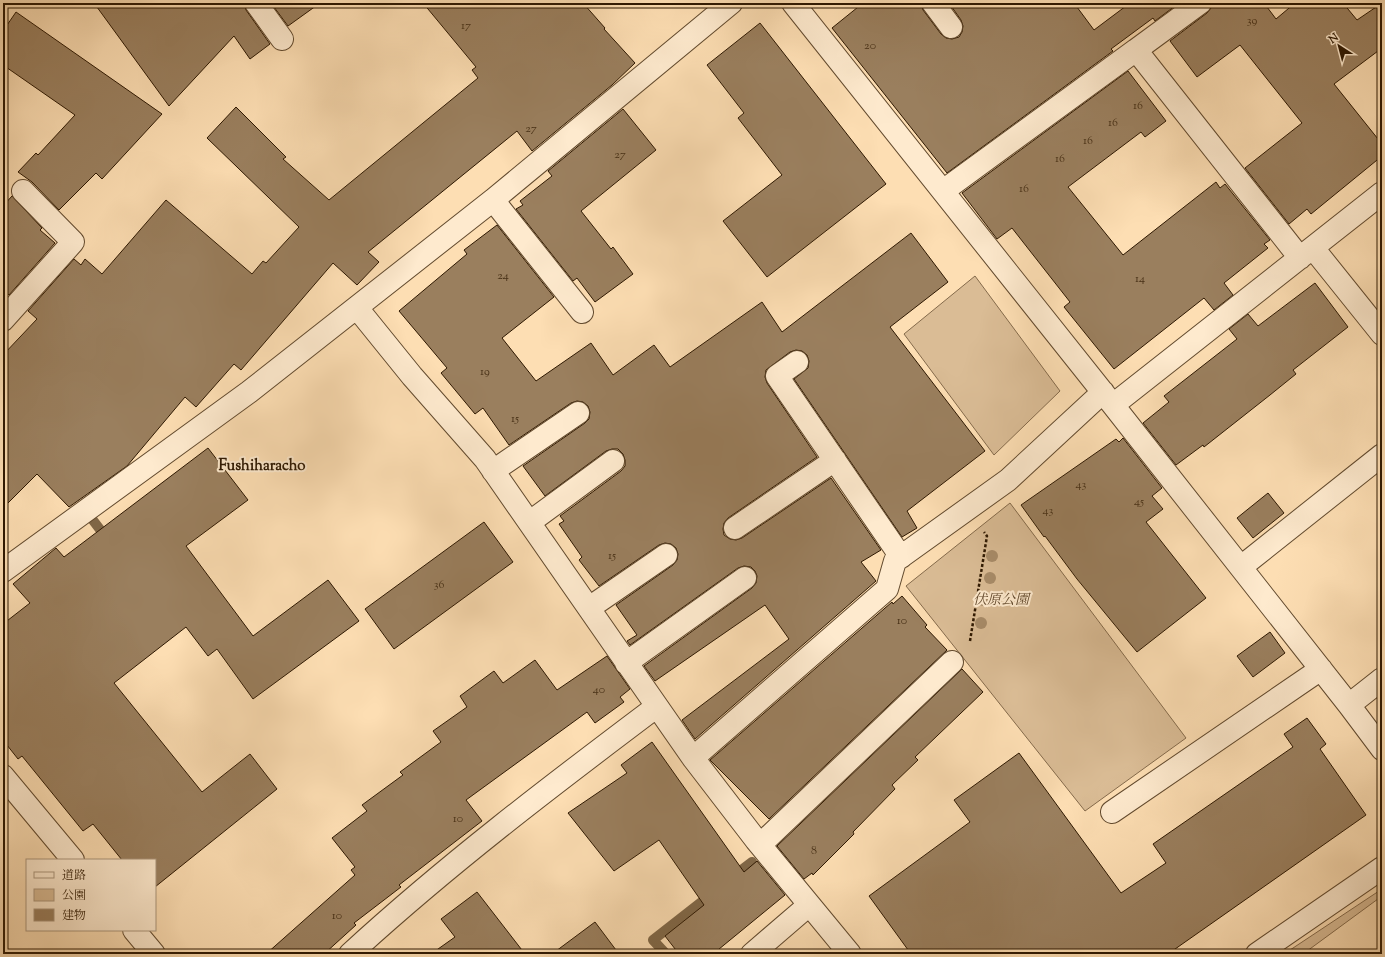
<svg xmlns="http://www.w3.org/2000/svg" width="1385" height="957" font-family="'Sorts Mill Goudy','Noto Serif JP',serif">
	<rect width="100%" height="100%" fill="#fddeb3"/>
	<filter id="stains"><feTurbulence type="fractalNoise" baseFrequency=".005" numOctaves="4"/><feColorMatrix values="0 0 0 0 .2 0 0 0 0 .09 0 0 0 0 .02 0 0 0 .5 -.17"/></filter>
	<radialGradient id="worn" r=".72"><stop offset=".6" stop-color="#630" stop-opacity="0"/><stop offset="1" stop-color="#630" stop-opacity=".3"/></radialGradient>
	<path fill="#dabc95" stroke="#846a4b" d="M975,276L1060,391L994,455L904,334Z
		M1010,503L1186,738L1085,811L906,586Z
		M1382,889V896L1303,954H1284Z"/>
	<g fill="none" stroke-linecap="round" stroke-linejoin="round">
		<path stroke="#806747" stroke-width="10" d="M92,519L108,540
			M731,878L752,862
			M666,954L653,940L713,893"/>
	</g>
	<path fill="#9a7f5e" stroke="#2e1801" d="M94,3H244L246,10L270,44L250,59L234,36L169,106Z
		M271,3H320L288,26Z
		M423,3H583L605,28L604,29L635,63L612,85L532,151L517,131L368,252L379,262L357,285L333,263L241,370L234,364L196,407L185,397L127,466L69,507L37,474L3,508V355L37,319L28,311L74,259L81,265L85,259L102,274L166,200L252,274L263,261L266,263L299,227L207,138L236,107L286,157L283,159L329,200L478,78L472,70L476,67Z
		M863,3H921L923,10L941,34L946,38L952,39L959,37L962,32L963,26L961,20L949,3H1074L1094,30L1130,3H1179L1155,21L1153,18L1111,49L1113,51L947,173L832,28Z
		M1212,3H1264L1276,19L1295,3H1343L1357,20L1382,3V48L1334,84L1382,144V156L1311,214L1307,209L1289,224L1245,168L1302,123L1240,45L1197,77L1170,41L1207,13L1211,8Z
		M16,12L162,114L102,179L96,173L59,210L32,182L18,172L36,153L38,155L75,115L3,65V31Z
		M760,23L886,184L767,277L723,221L782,175L738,118L744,113L707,65Z
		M1128,71L1166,121L1145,137L1141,132L1068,187L1123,255L1216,182L1220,188L1225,184L1270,240L1264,244L1268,248L1224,283L1233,295L1214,310L1204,298L1114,369L1064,307L1070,302L1012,228L997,239L962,193Z
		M623,109L656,150L581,211L611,249L613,247L633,274L595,302L577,278L573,281L516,209L523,205L520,201L552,176L548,171Z
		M12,196L42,228L40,230L55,243L9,295L3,290V206Z
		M497,225L554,297L502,338L536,381L591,343L613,375L654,345L670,367L762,302L782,332L911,233L948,282L890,327L985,451L907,511L917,528L902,537L794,379L808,368L809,361L807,355L802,351L796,350L790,352L766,370L765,377L767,383L817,457L728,518L724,523L723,529L724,535L730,539L736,540L742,538L831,478L881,550L861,562L876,581L695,739L682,720L789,639L765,605L655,681L644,666L752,588L756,583L757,576L755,571L751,567L744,566L738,568L630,645L627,641L637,635L616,605L673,565L677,560L678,554L676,548L671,544L665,543L659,545L599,586L579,560L582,557L559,524L564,521L560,516L621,471L625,466V460L623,454L618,449H612L606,451L545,496L523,466L585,423L589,419L590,412L588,406L583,402L577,401L571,403L509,445L483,408L475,414L441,373L447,368L399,311L467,254L464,250Z
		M1315,283L1348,327L1293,370L1296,374L1270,395L1204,447L1203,445L1176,465L1143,423L1169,402L1164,396L1237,339L1229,329L1248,314L1258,326Z
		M1123,438L1162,488L1152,496L1163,509L1146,522L1206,598L1137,652L1077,579L1045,536L1044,537L1021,505L1116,439L1119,442Z
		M208,448L248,500L186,546L253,636L328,580L359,621L253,699L217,649L208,656L186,627L114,683L202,792L250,754L277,789L155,887V860H122L93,824L83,831L22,756L18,759L3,740V624L30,603L13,584L56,548L64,557Z
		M1268,493L1284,513L1253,538L1237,518Z
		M484,522L513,562L394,649L365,609Z
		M902,596L927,625L925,627L947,650L769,819L710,760L892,602L893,604Z
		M1270,632L1285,653L1253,677L1237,656Z
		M607,656L630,689L620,697L624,702L595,723L587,712L466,800L482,821L399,885L401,887L354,923L356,925L324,954H266L355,875L351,870L355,867L332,838L367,811L362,805L403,775L400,772L441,742L433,731L467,707L460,696L494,671L503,683L535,660L557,690Z
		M962,669L983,692L915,757L918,760L892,785L895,789L853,832L854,834L813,875L812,873L804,879L777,846Z
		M1307,718L1326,744L1320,749L1366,815L1168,954H911L869,896L970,822L954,800L1019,753L1121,893L1166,863L1153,844L1293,747L1284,734Z
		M652,742L744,872L757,861L785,895L713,954H679L665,936L704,905L659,840L614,871L568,813L627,773L621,765Z
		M477,892L525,954H431L455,937L441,919Z
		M595,922L619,954H552Z"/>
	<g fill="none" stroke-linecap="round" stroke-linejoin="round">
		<defs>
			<path id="minor" d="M256,3L282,39
				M793,3L1113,405L1349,705L1382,749
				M933,3L951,27
				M1200,3L1136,50L1300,258
				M943,191L1136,50
				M493,200L582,312
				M1313,248L1382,334
				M357,308L412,376L485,459L693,758L756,840L850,954
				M3,320L73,242L23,191
				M797,362L777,376L901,557
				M1113,405L1382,193
				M493,471L578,413
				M530,522L613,461
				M735,528L835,460
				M1241,567L1382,455
				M3,571L249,392L493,200L731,3
				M589,608L666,555
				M626,663L745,578
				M1349,705L1382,679
				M693,758L887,589L895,561L1008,480L1103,392
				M3,776L73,860
				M1112,812L1321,669
				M760,845L952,662
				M134,930L154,954
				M350,954C447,865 551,786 656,707
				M752,954L809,905
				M1257,954L1382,868"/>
		</defs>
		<use href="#minor" stroke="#624a2e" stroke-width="24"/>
		<path stroke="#2e1801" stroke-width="2.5" stroke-dasharray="3 2" stroke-linecap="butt" d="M970,641L987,536L984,532"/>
		<use href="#minor" stroke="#feeace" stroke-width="22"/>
	</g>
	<g fill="#a88c69">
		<circle cx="992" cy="556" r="6"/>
		<circle cx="990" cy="578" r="6"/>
		<circle cx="983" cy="600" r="6"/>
		<circle cx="981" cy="623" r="6"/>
	</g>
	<g text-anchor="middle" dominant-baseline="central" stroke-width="4" stroke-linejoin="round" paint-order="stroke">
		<g font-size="12" fill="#493218">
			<text x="1252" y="21">39</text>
			<text x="466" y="26">17</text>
			<text x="870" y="46">20</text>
			<text x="1138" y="106">16</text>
			<text x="1113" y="123">16</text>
			<text x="531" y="129">27</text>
			<text x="1088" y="141">16</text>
			<text x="620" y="155">27</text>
			<text x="1060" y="159">16</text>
			<text x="1024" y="189">16</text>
			<text x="503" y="276">24</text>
			<text x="1140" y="279">14</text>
			<text x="485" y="372">19</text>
			<text x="515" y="419">15</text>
			<text x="1081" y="485">43</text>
			<text x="1139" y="502">45</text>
			<text x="1048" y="511">43</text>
			<text x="612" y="556">15</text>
			<text x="439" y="585">36</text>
			<text x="902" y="621">10</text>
			<text x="599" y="690">40</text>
			<text x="458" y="819">10</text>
			<text x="814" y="851">8</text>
			<text x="337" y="916">10</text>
		</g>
		<g font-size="14" font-style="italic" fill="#62492d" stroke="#feeace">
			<text x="1001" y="601">伏原公園</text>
		</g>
		<g font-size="15" font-weight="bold" fill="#2e1801" stroke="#feeace">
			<text x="262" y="466">Fushiharacho</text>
		</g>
	</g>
	<rect width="1385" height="957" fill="none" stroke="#fddeb3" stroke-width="16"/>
	<rect x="4" y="4" width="1377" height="949" fill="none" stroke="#2e1801" stroke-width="2"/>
	<rect x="8" y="8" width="1369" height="941" fill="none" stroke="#2e1801"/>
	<rect x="26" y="859" width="130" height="72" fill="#feeace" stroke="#ab967c"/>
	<rect x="34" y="872" width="20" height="6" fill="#feeace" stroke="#ab967c"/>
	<text x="62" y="879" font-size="12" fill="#2e1801">道路</text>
	<rect x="34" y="889" width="20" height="12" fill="#dabc95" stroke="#ab967c"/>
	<text x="62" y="899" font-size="12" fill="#2e1801">公園</text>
	<rect x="34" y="909" width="20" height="12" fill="#9a7f5e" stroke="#ab967c"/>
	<text x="62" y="919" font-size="12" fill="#2e1801">建物</text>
	<g transform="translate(1339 46) rotate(324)" stroke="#feeace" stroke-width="3" paint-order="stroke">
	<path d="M0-3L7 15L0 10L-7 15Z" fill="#2e1801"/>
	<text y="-6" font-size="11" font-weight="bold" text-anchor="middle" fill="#2e1801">N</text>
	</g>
	<rect width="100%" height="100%" filter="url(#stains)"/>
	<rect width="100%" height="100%" fill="url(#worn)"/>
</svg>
